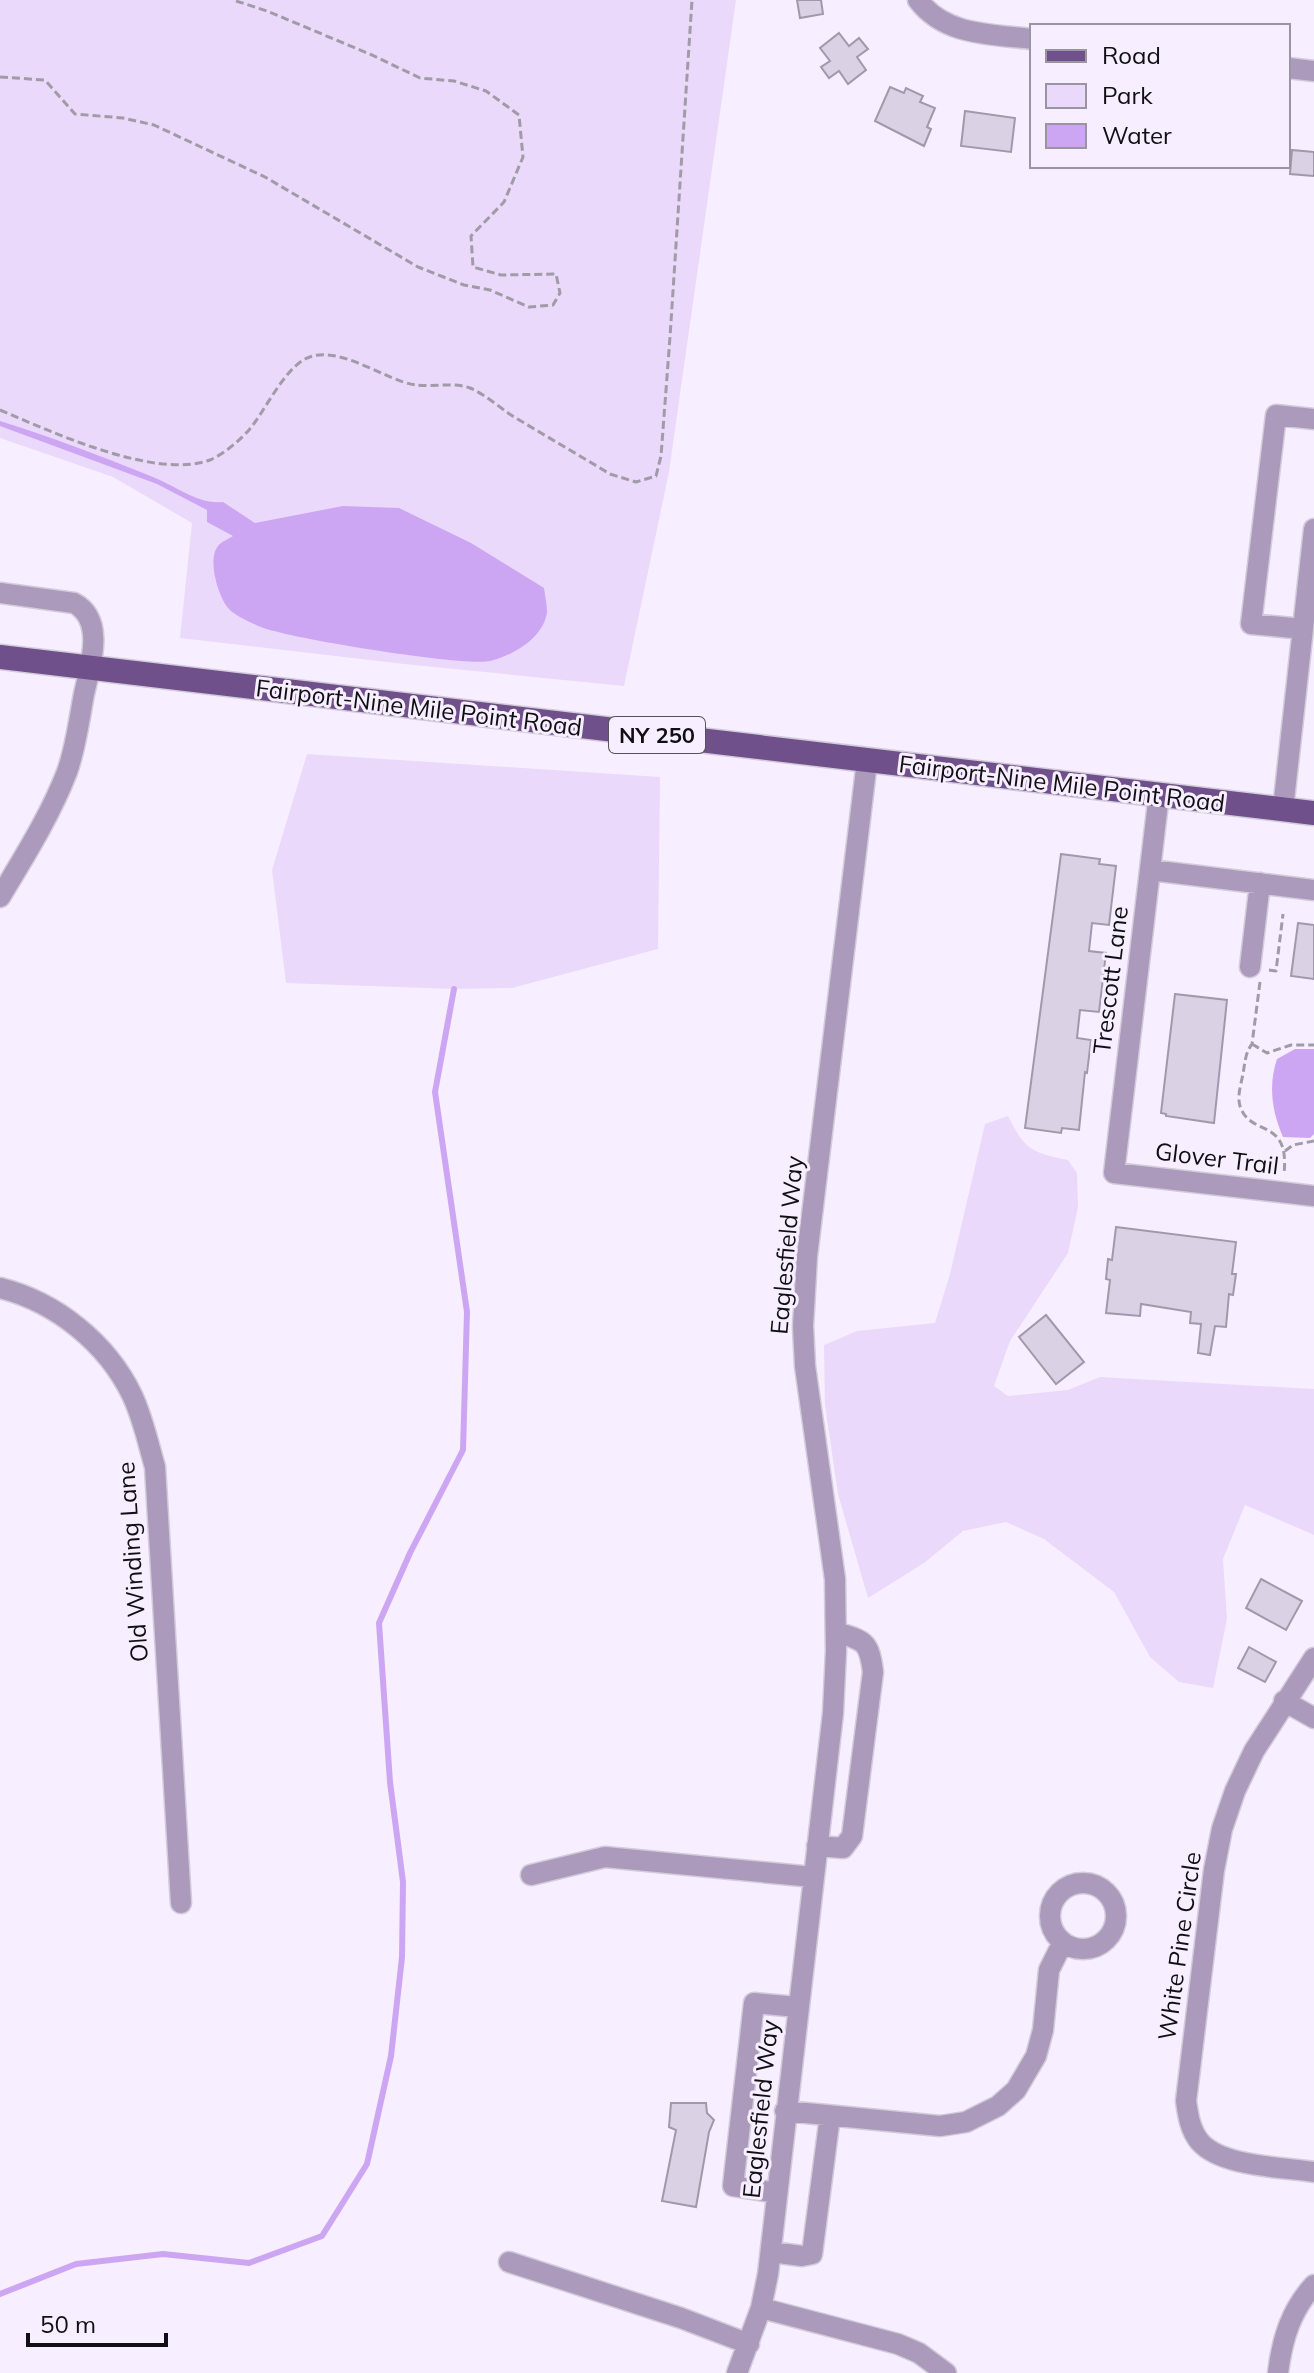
<svg xmlns="http://www.w3.org/2000/svg" width="1314" height="2373" font-family="Mulish,sans-serif">
	<rect width="100%" height="100%" fill="#f7efff"/>
	<path fill="#ead9fb" d="M0,0H736L669,472L624,686L404,664L180,638L192,523L113,477L0,438Z
		M307,754L660,777L658,949L512,988L454,989L286,983L272,870Z
		M1008,1116C1025,1150 1031,1152 1068,1160L1077,1173L1078,1207L1068,1253L1010,1341L994,1386L1008,1396L1068,1390L1100,1377L1314,1389V1535L1245,1505L1223,1559L1227,1619L1213,1688L1179,1682L1150,1657L1114,1592L1044,1539L1006,1522L963,1531L924,1563L868,1598L838,1494L825,1405L824,1345L857,1331L935,1323L950,1274L985,1124Z"/>
	<path fill="#cda6f3" d="M0,421C52,437 103,457 153,477C176,486 199,505 223,502L255,523L343,506L399,508L471,543L544,588C545,595 547,605 547,612C544,638 512,656 490,661C466,667 286,638 261,627C252,623 235,616 229,609C218,597 207,559 218,546C221,542 228,539 233,536L207,522V510L157,484L0,426Z
		M1295,1049H1314V1134L1310,1138L1283,1137C1272,1112 1268,1085 1277,1059Z"/>
	<g fill="none" stroke-linecap="round" stroke-linejoin="round">
		<path stroke="#cda6f3" stroke-width="6" d="M0,2294L76,2264L163,2254L249,2263L322,2236L367,2164L391,2056L402,1957L403,1882L390,1782L379,1623L410,1553L463,1450L467,1312L435,1092L454,989"/>
	</g>
	<path fill="#dad1e4" stroke="#a199ab" stroke-width="2" d="M797,0H821L823,14L800,18Z
		M839,33L849,46L859,38L868,49L857,57L866,70L848,84L839,71L829,78L821,67L830,61L820,48Z
		M890,87L904,93L906,88L923,96L920,102L935,108L927,127L931,129L924,146L875,121Z
		M965,111L1015,118L1011,152L961,146Z
		M1292,150L1314,152V176L1290,174Z
		M1061,854L1100,859L1099,864L1116,866L1109,925L1092,923L1089,951L1106,953L1099,1012L1080,1010L1077,1038L1091,1040L1087,1073L1085,1072L1079,1130L1062,1128L1061,1133L1025,1128Z
		M1298,923L1314,925V979L1291,976Z
		M1175,994L1227,1000L1214,1123L1166,1116V1114L1161,1113Z
		M1116,1227L1236,1242L1232,1274H1236L1233,1295L1229,1294L1226,1327L1215,1326L1210,1355L1198,1353L1201,1324L1190,1323L1191,1312L1141,1304L1140,1316L1106,1313L1110,1280L1106,1279L1108,1259L1112,1260Z
		M1046,1315L1084,1362L1056,1384L1019,1337Z
		M1261,1579L1302,1601L1286,1630L1246,1608Z
		M1249,1647L1276,1662L1265,1682L1238,1668Z
		M671,2103H706L707,2113L714,2120L709,2132L696,2207L662,2201L676,2130L669,2127Z"/>
	<g fill="none" stroke-linecap="round" stroke-linejoin="round">
		<defs>
			<path id="minor" d="M918,0C945,36 991,34 1032,39
				M1288,68L1314,71
				M0,593L74,603C106,620 90,666 84,694C79,720 76,747 67,772C50,816 24,857 0,897
				M1303,629L1251,624L1276,415L1314,419
				M1159,794L1114,1173L1314,1196
				M1283,809L1314,529
				M1150,870L1314,890
				M1250,967L1260,883
				M0,1288C56,1302 107,1343 132,1395C143,1418 148,1443 155,1467L181,1903
				M1314,1658L1254,1751L1235,1791L1222,1829L1214,1870L1186,2101C1188,2115 1190,2130 1200,2142C1222,2167 1283,2167 1314,2172
				M1284,1701L1314,1718
				M817,1846L843,1848L852,1836L873,1672C869,1641 865,1641 836,1632
				M531,1875L605,1857L813,1877
				M1050 1916a33 33 0 1 1 66 0a33 33 0 1 1-66 0Z
				M785,2111L940,2126L966,2122L998,2106L1016,2090L1036,2056L1043,2030L1049,1970L1063,1942
				M777,2193L733,2186L754,2003L797,2007
				M771,2252L802,2256L812,2254L830,2116
				M509,2262L681,2318L749,2344
				M761,2308L898,2344L919,2353L946,2373
				M737,2373L761,2308L768,2274L833,1713L836,1651L835,1579L805,1366L803,1326L807,1256L867,761
				M1278,2373C1282,2339 1291,2310 1314,2285"/>
			<path id="major" d="M0,657L1314,813"/>
		</defs>
		<use href="#minor" stroke="#d2cbd9" stroke-width="23"/>
		<use href="#major" stroke="#d2cbd9" stroke-width="27"/>
		<path stroke="#a19ba7" stroke-width="3" stroke-dasharray="8 4" stroke-linecap="butt" d="M0,77L45,80L75,114L123,118L154,125L265,177L418,267L464,285L490,290L529,307L553,305L560,293L556,274L501,275L473,267L471,236L504,202L523,157L519,115L486,91L454,81L420,78L372,55L267,11L233,0
			M0,410C52,432 155,480 210,460C224,454 239,441 249,430C265,411 283,371 305,359C337,342 385,381 416,385C432,387 454,382 470,388C484,394 498,406 511,415C544,435 577,454 610,474L636,482L656,476L661,456L670,337L692,0
			M1269,970L1276,971L1283,914
			M1260,982L1252,1044C1245,1053 1245,1063 1243,1074C1241,1084 1237,1096 1240,1106C1250,1138 1290,1116 1284,1174
			M1252,1044L1267,1053L1291,1045H1314
			M1285,1151L1293,1145L1314,1141"/>
		<use href="#minor" stroke="#ab9abc" stroke-width="20"/>
		<use href="#major" stroke="#6f508b" stroke-width="24"/>
	</g>
	<g text-anchor="middle" dominant-baseline="central" stroke-width="6" stroke-linejoin="round" paint-order="stroke">
		<rect fill="#f7efff" stroke="#56525a" stroke-width="2" x="609" y="717" width="96" height="36" rx="6"/>
		<g font-size="22" font-weight="bold" fill="#110e14">
			<text x="657" y="735">NY 250</text>
		</g>
		<g font-size="24" fill="#110e14" stroke="#f7efff">
			<text transform="translate(419 707) rotate(7)">Fairport-Nine Mile Point Road</text>
			<text transform="translate(1062 783) rotate(7)">Fairport-Nine Mile Point Road</text>
			<text transform="translate(1110 980) rotate(-83)">Trescott Lane</text>
			<text transform="translate(1217 1158) rotate(7)">Glover Trail</text>
			<text transform="translate(786 1245) rotate(-85)">Eaglesfield Way</text>
			<text transform="translate(132 1562) rotate(-94)">Old Winding Lane</text>
			<text transform="translate(1179 1946) rotate(-82)">White Pine Circle</text>
			<text transform="translate(760 2109) rotate(-84)">Eaglesfield Way</text>
		</g>
	</g>
	<rect x="1030" y="24" width="260" height="144" fill="#f7efff" stroke="#9b95a1" stroke-width="2"/>
	<rect x="1046" y="50" width="40" height="12" fill="#6f508b" stroke="#9b95a1" stroke-width="2"/>
	<text x="1102" y="64" font-size="24" fill="#110e14">Road</text>
	<rect x="1046" y="84" width="40" height="24" fill="#ead9fb" stroke="#9b95a1" stroke-width="2"/>
	<text x="1102" y="104" font-size="24" fill="#110e14">Park</text>
	<rect x="1046" y="124" width="40" height="24" fill="#cda6f3" stroke="#9b95a1" stroke-width="2"/>
	<text x="1102" y="144" font-size="24" fill="#110e14">Water</text>
	<path d="M28 2333v12h138v-12" fill="none" stroke="#110e14" stroke-width="4"/>
	<text x="40" y="2333" font-size="24" fill="#110e14" stroke="#f7efff" stroke-width="6" paint-order="stroke">50 m</text>
</svg>
